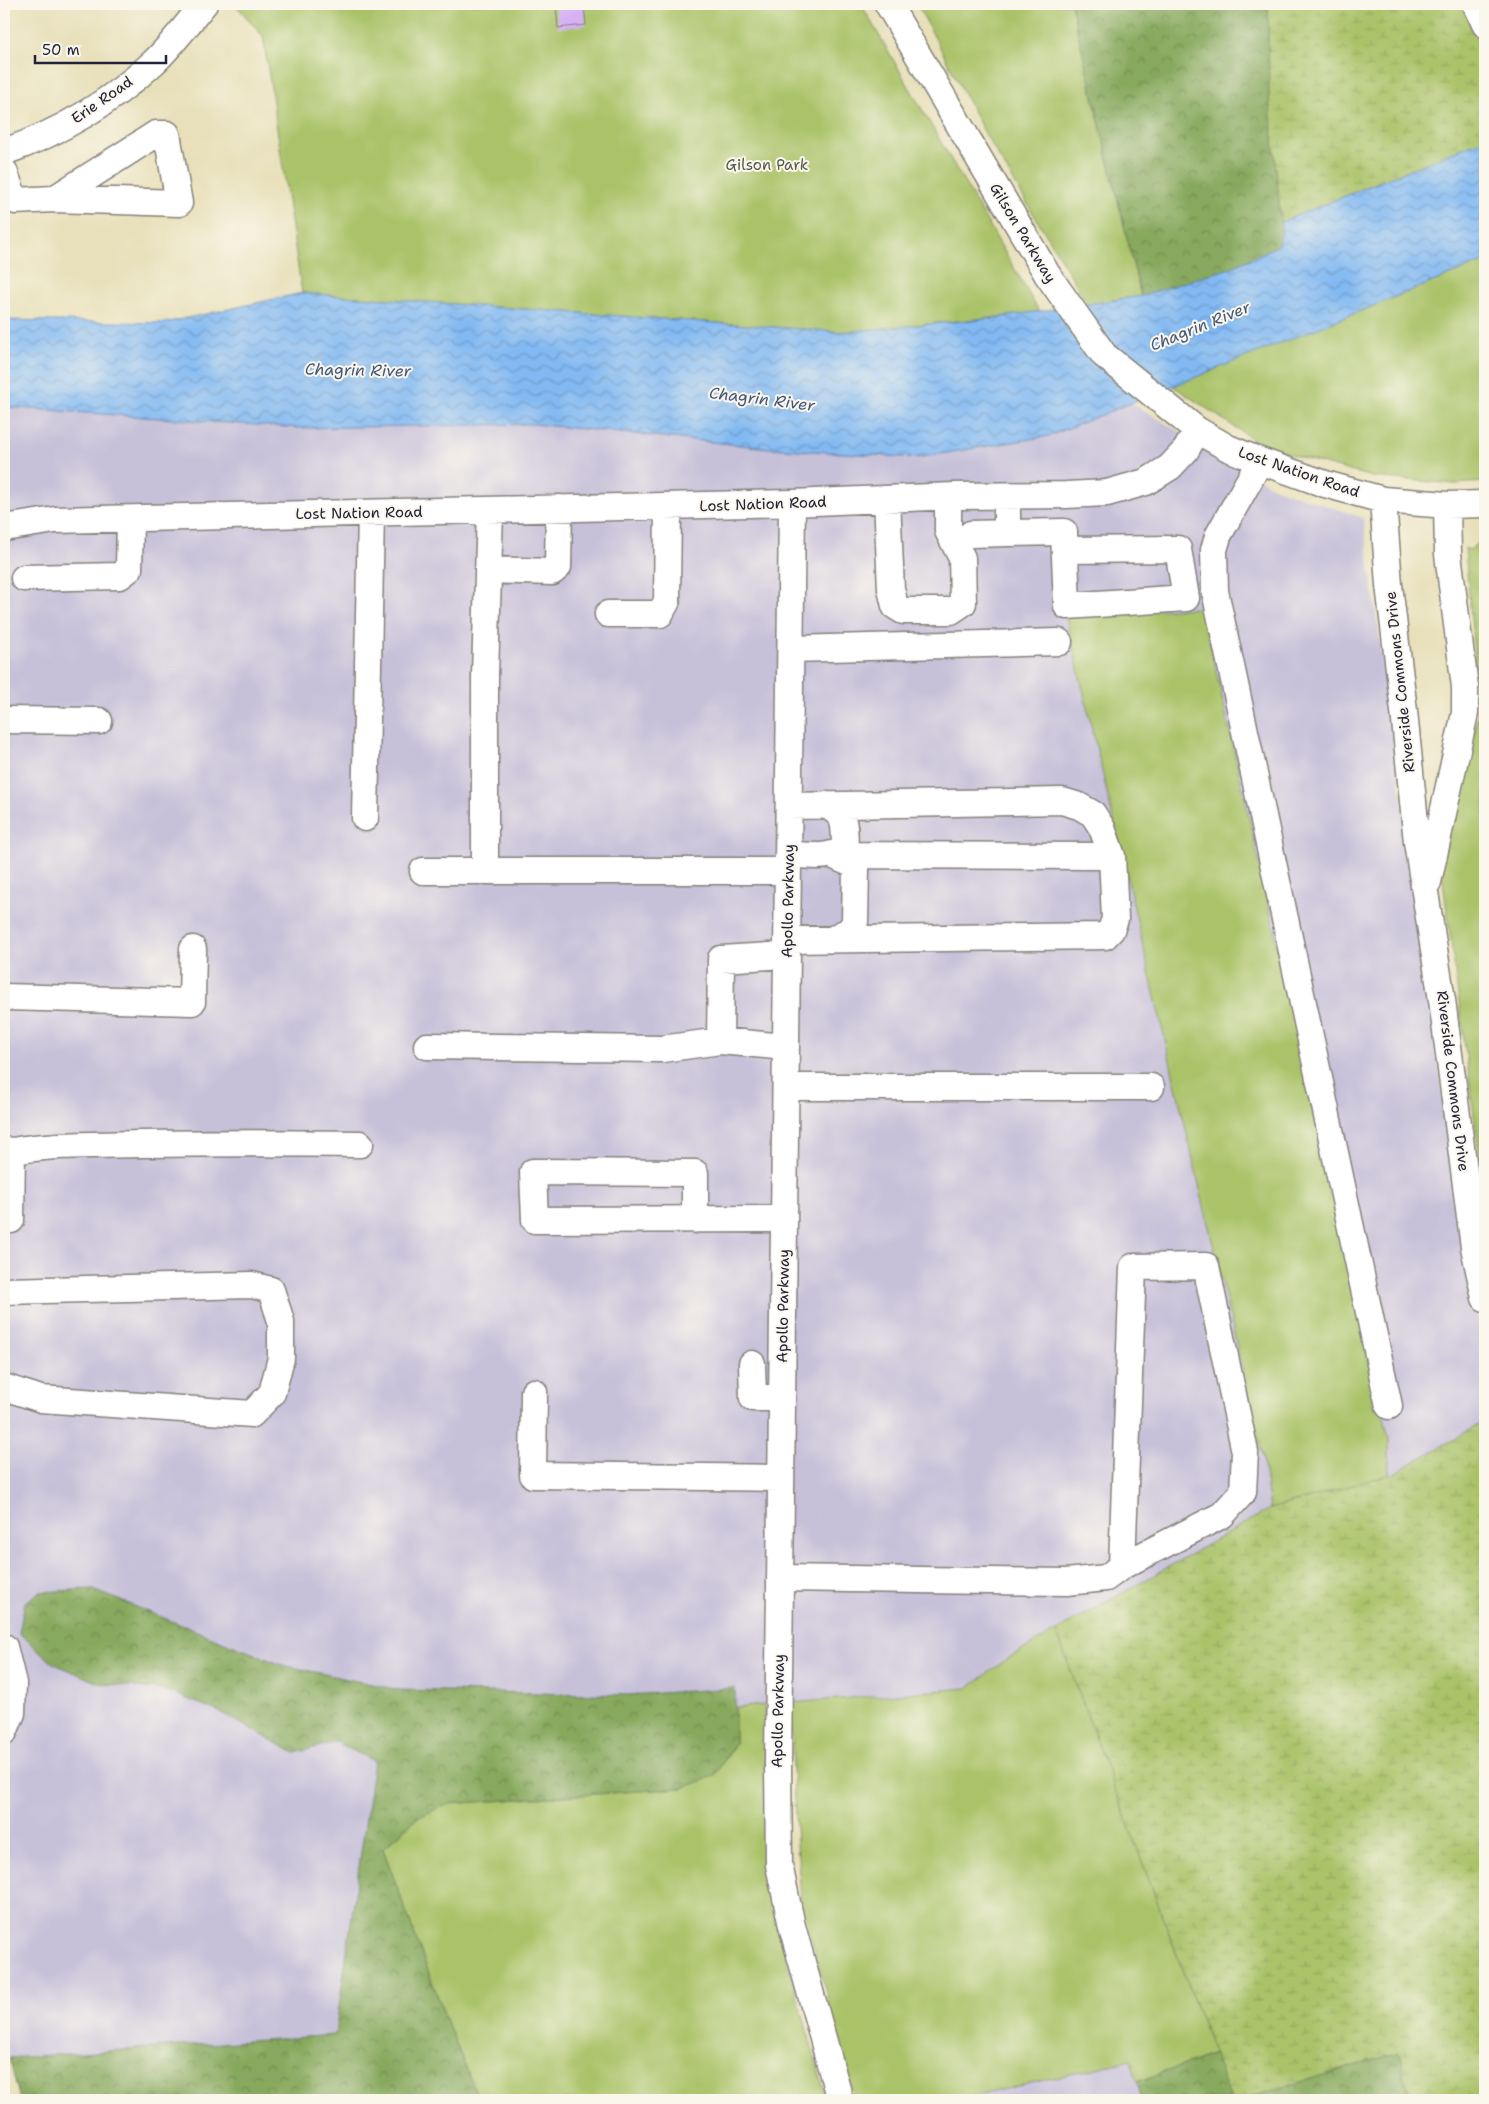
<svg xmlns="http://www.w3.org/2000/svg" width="1489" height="2104" font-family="'Shantell Sans',sans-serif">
	<defs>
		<pattern id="forest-crowns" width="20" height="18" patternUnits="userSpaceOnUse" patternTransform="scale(1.25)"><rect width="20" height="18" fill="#87a95d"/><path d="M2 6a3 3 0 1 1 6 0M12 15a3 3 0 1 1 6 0" fill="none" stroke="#6e894e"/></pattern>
		<pattern id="wetland-marsh" width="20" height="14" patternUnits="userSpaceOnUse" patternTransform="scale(1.25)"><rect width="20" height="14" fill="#aac369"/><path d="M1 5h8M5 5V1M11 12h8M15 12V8" fill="none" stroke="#92a75c"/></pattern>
		<pattern id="water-waves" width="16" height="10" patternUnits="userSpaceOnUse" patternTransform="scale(1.25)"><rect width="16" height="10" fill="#82b9f2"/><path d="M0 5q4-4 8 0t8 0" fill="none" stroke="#6a96c5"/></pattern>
	</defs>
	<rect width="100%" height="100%" fill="#fbf7ec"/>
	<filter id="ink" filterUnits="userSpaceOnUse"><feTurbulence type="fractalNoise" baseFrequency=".02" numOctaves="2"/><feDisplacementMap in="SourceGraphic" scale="10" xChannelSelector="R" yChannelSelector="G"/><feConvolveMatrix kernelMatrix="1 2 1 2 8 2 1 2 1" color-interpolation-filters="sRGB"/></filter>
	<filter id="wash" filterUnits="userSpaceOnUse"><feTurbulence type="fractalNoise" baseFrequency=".0096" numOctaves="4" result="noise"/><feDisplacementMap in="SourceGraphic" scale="20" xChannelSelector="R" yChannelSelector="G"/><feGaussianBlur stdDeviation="1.12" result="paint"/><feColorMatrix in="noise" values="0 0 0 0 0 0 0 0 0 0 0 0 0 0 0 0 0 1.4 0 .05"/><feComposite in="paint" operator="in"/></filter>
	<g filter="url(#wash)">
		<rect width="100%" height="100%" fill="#e8e0ba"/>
		<path fill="#c6c0d9" d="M1131,403L1275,488L1363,518L1470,1293L1485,1343V1421L1395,1473L1270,1509L1007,1659L968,1688L667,1713L381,1718L335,2035L9,2058L4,2033V407L299,428L534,424L1049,436Z
			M1131,2060L1142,2100H958Z"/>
		<path fill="#aac369" stroke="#667252" d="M235,4H861L1040,313L843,332L302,293L263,36Z
			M917,4H1071L1141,296L1088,304L987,137Z
			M1485,261V482L1455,484L1372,477L1303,458L1263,446L1173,386Z
			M1485,541V1198L1441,866L1458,804L1479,710L1465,548L1470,550L1477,543Z
			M1202,608L1389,1439V1475L1270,1509L1263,1458L1065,613Z
			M1056,1631L1214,2054L1137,2082L1131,2060L958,2100H855L801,1900L794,1799L791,1703L968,1688L1007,1659Z
			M764,1705L770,1900L827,2100H479L447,2022L383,1849L417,1818L447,1804L683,1788L714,1775L735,1745V1708Z"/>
		<path fill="url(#forest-crowns)" stroke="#54664c" d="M1071,4H1268L1269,95L1282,233L1277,246L1233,267L1141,296Z
			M91,1589L282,1665L399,1690L629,1695L735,1688V1744L714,1776L683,1788L447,1804L417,1818L383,1849L447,2022L479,2100H20L9,2058L335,2035L374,1761L336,1742L295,1753L220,1712L165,1690L98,1683L53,1663L19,1633L25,1602L41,1592Z
			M1399,2052L1410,2100H1241Z
			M1214,2054L1231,2100H1142L1137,2082Z"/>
		<path fill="url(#wetland-marsh)" stroke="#667252" d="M1268,4H1463L1485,54V139L1281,222L1269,95Z
			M1485,1421V2100H1410L1399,2052L1241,2100H1231L1056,1631L1270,1509L1395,1473Z"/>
		<path fill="url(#water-waves)" stroke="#526e96" d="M1485,139V261L1049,436L916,458L770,448L534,424L299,428L4,407V320L164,323L302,293L843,332L994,318L1141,296L1233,267L1277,246L1282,233L1281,222Z"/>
		<g id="blocks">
			<path fill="#d5adf6" d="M556,4H584L586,25L558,28Z"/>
		</g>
	</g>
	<g filter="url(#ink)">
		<use href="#blocks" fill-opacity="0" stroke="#85817a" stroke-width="1"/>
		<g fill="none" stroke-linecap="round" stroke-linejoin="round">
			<defs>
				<path id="minor" d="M888,4L1047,274L1104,355L1197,430L1228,448L1260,461L1325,484L1383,500L1447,505L1485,504
					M1476,4L1485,24
					M4,152C59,133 111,102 154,62C172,45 188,23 204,4
					M4,171L15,201L54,199L179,203L167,134H156L54,199
					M1260,461L1218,536L1214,550L1215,591L1389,1406
					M1007,496V533L1064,532L1067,606L1186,598L1178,549L1066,550
					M887,499L891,589L895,606L903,611H951L963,603L962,558L948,531V497
					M1383,500L1389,585L1404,711L1417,842L1442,1000L1474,1247L1485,1298
					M792,503L778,1763L779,1865L792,1926L840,2100
					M4,528L55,520L792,503L954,496L1066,495L1107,493L1146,482L1170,467L1186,450L1197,430
					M971,534L1007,533
					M488,570L552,572L558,567L559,508
					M24,578L120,576L129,569L130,519
					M608,614H660L667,601L668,506
					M791,649L1059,642
					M4,720L99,721
					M365,818L371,513
					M788,854C806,855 832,861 845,846C844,824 847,817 826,805
					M832,855L1112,856
					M832,855L850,863L856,869L855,922L850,930L833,939
					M423,871H788
					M485,871V675L490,510
					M1428,882L1465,713V687L1448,554L1447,505
					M787,940L1105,936L1111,930L1115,919L1112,856L1102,828L1093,814L1079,806L1062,801L789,806
					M4,997L192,1002L193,949
					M427,1046L662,1049L720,1041
					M786,1047L720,1041L721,959L787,955
					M786,1087H1151
					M4,1150L12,1151L11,1220
					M12,1151C55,1144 98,1145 142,1144C215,1143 287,1143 360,1144
					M695,1220V1173L533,1172L535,1220L784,1219
					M4,1291L252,1285L271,1290L281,1321V1358L272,1393L252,1414L41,1399L4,1387
					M752,1364L753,1398H782
					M534,1392L533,1475L781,1478
					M780,1578L1066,1582L1106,1578L1122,1566L1133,1267L1206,1266L1245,1452L1243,1492L1222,1515L1122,1566
					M4,1647L13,1683L12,1713L4,1732"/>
			</defs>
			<use href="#minor" stroke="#85817a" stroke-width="29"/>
			<use href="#minor" stroke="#fff" stroke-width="26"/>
		</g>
	</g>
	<g text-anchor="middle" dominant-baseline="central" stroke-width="4" stroke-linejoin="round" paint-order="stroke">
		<g font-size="15" fill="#22223b" stroke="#fbf7ec">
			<text transform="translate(102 100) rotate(-35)">Erie Road</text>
			<text transform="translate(1023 233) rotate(59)">Gilson Parkway</text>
			<text transform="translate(1299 472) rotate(19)">Lost Nation Road</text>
			<text transform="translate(763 504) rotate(-2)">Lost Nation Road</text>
			<text transform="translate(359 513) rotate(-1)">Lost Nation Road</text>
			<text transform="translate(1400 682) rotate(-96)">Riverside Commons Drive</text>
			<text transform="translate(788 901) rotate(-89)">Apollo Parkway</text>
			<text transform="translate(1453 1081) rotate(83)">Riverside Commons Drive</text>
			<text transform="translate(783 1306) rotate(-89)">Apollo Parkway</text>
			<text transform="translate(778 1711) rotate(-89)">Apollo Parkway</text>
		</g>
		<g font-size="15" fill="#525a4b" stroke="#fbf7ec">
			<text x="767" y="165">Gilson Park</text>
		</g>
		<g font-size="16" font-style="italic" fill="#44577b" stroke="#fbf7ec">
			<text transform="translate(1200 326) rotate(-22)">Chagrin River</text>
			<text transform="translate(358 370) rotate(1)">Chagrin River</text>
			<text transform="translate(762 399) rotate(7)">Chagrin River</text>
		</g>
	</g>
	<rect width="1489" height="2104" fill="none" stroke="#fbf7ec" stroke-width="20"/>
	<path d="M35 55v8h131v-8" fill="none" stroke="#22223b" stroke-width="2.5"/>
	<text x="42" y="55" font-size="15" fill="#22223b" stroke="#fbf7ec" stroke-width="4" paint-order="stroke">50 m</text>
</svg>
